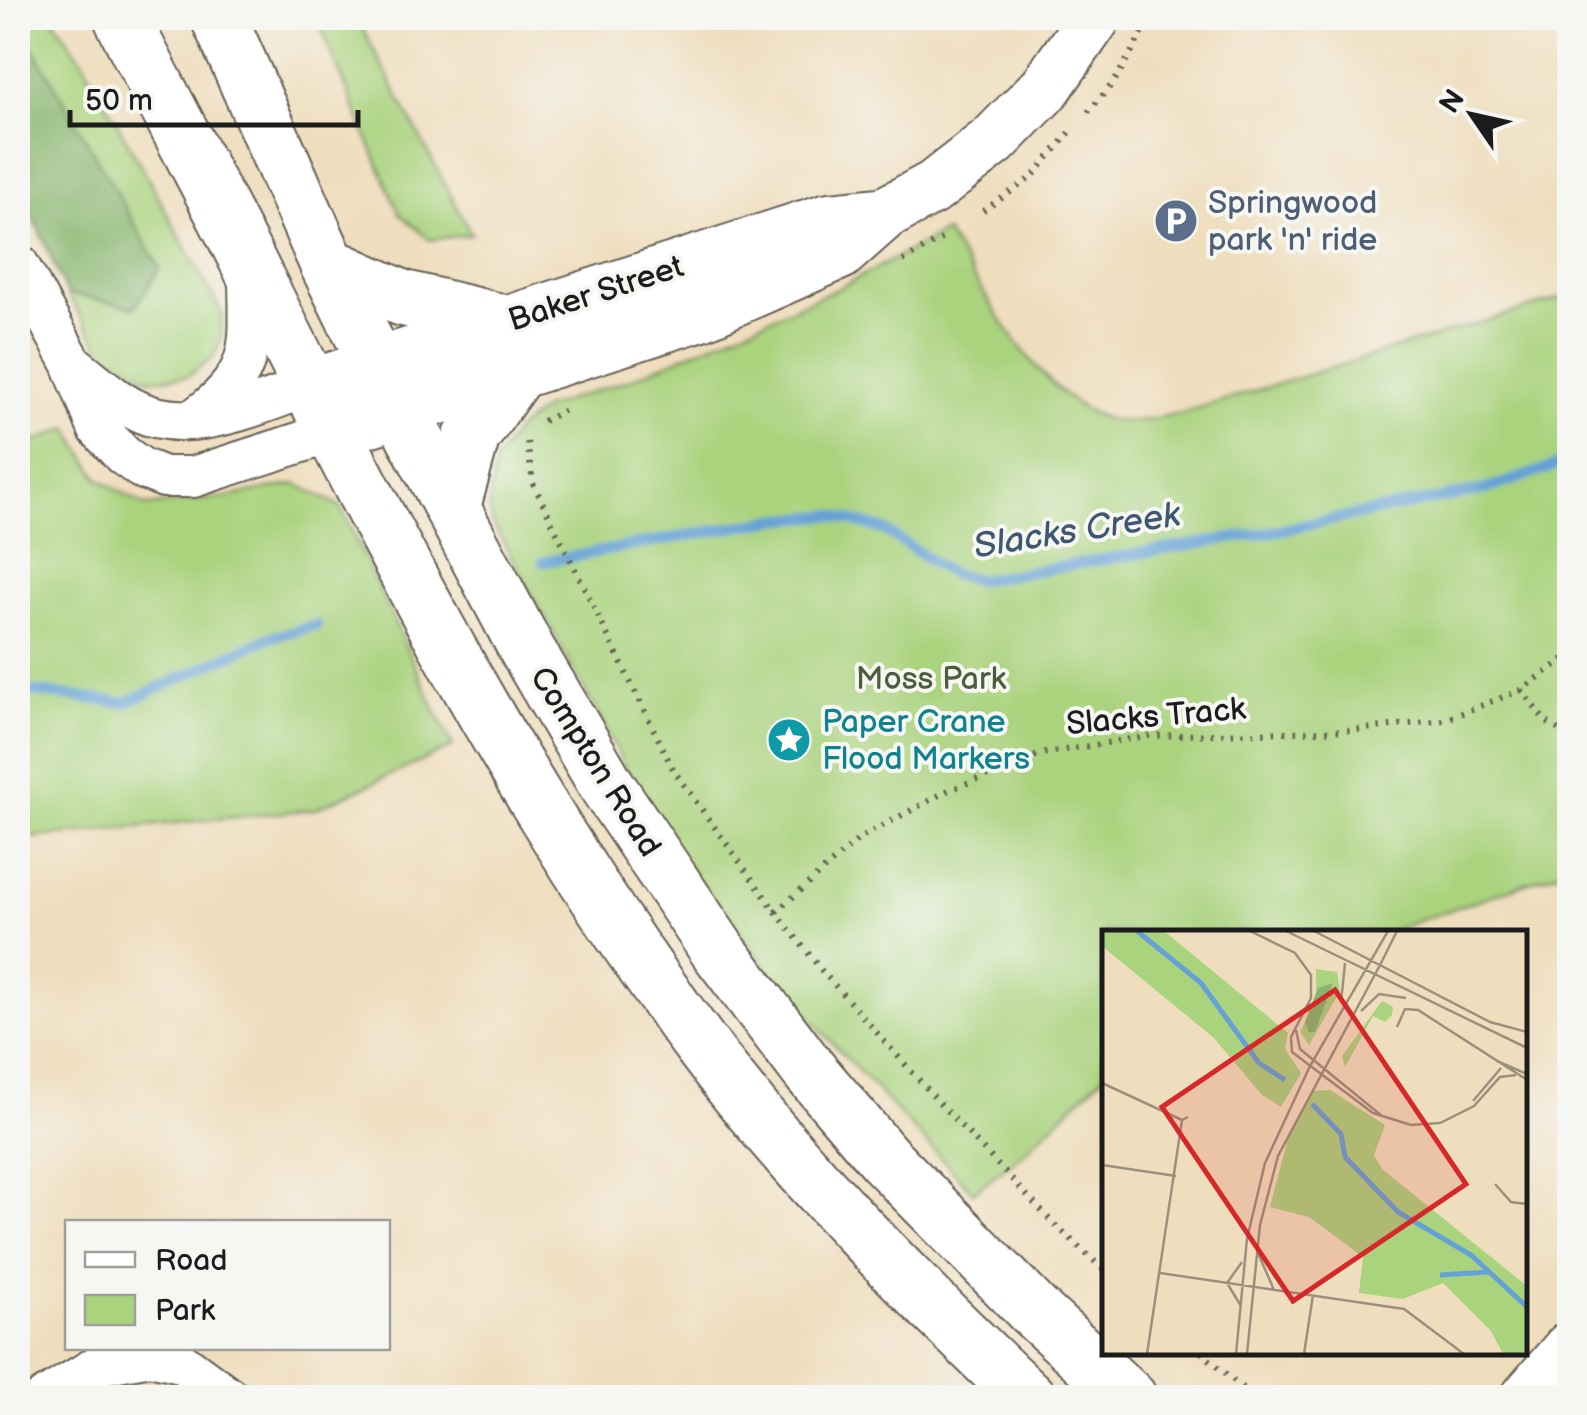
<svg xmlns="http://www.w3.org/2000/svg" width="1587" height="1415" font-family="'Balsamiq Sans',sans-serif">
	<rect width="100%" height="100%" fill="#f6f6f2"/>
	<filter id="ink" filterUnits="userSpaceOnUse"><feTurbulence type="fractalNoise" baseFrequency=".01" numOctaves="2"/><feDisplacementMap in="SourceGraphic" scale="20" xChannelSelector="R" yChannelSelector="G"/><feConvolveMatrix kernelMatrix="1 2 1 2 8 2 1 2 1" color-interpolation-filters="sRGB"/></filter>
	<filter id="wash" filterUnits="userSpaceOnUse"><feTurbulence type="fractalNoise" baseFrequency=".0048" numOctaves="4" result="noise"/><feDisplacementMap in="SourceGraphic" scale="40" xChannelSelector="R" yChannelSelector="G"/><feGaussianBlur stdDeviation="2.25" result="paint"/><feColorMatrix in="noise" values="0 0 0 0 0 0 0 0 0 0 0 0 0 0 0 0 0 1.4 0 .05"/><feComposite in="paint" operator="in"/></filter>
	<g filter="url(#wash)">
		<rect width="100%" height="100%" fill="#efdebe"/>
		<path fill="#aad37e" stroke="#63784d" stroke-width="2.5" d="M18,18H53L83,61L222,313V337L214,356L188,376L149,379L103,352L67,294L39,229L18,192Z
			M317,18H357L471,234L430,240L399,213Z
			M945,232C983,288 1047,416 1120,421C1140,423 1163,416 1182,413L1569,296V868L1387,932H1104V1075L1020,1156L973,1192L790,998L653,822L597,712L492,522L489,505L495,462L517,429L547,407L628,380L837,289Z
			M68,428L99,479L146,506L227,497L296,484L340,506L453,747L315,809L18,839V448Z"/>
		<path fill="#87b56d" stroke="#526844" stroke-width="2.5" d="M18,21L160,268L135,307L67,294L39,229L18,192Z"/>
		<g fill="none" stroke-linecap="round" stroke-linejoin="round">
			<path stroke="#65a1d6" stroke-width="11" d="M543,562L778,519L833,515L884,530L951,574L979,580L1264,533L1484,490L1570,461
				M18,690L125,703L268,638L317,625"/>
		</g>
	</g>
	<g filter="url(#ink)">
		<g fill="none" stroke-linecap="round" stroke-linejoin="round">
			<defs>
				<path id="minor" d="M18,264L72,363L98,428L123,455L141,468L164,477H193L333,432
					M75,366C95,381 115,401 138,411C191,436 258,404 310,386
					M198,416C259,372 249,341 249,274
					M151,1348L150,1355L181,1362L230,1398
					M45,1398L101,1364L150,1355"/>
				<path id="tertiary" d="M310,386L829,219L878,214
					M333,432L701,314L840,253L884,214L934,187L994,140L1046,87L1094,18
					M1527,1398L1570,1348"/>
				<path id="primary" d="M122,18C164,103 210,185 252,270C386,539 523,808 704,1049C800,1176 912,1288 1028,1398
					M219,18L328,265L377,365L527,650L607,786L717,949L808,1069L884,1158L1034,1311L1129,1398
					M328,265L402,298L506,323
					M452,508L472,436L517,372"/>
			</defs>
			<use href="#minor" stroke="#666055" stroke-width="44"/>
			<use href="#tertiary" stroke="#666055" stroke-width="56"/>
			<use href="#primary" stroke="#666055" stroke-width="59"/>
			<path stroke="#666055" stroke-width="6" stroke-dasharray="2.5 8" stroke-linecap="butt" d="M1088,112L1114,82L1151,18
				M983,211L1032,177L1073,129
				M903,261L948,235
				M543,421L567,409
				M527,442L533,483L674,771L776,912L822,971L945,1109L1052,1222L1104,1270
				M1521,690L1545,721L1570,737
				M776,912L860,838L947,791L1041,754L1148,736L1356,730L1444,720L1521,690L1570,655
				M1201,1352L1254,1398"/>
			<use href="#minor" stroke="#fff" stroke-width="40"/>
			<use href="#tertiary" stroke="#fff" stroke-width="52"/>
			<use href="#primary" stroke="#fff" stroke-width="55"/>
		</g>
	</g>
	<defs>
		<symbol id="parking-disc" viewBox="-11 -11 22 22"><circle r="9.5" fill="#5c6f8a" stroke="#f6f6f2"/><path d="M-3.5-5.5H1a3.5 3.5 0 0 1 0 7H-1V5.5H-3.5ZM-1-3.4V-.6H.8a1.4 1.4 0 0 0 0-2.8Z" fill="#fff"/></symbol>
		<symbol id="sight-disc" viewBox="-11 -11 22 22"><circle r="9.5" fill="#0f9aa8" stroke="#f6f6f2"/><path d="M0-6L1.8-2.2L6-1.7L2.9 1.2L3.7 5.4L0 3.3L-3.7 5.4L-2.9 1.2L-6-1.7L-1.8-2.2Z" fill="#fff"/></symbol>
	</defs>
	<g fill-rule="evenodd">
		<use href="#parking-disc" x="1151" y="196" width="50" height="50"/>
		<use href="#sight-disc" x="764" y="715" width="50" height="50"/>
	</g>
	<g text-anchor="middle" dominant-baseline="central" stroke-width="8" stroke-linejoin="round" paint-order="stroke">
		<g font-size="32" fill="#4e5e75" stroke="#f6f6f2" text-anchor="start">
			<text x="1208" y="203">Springwood<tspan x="1208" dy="37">park 'n' ride</tspan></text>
		</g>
		<g font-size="32" fill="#1c1c1c" stroke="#f6f6f2">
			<text transform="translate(596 294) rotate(-18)">Baker Street</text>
			<text transform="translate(1156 717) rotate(-5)">Slacks Track</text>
			<text transform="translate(595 762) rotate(58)">Compton Road</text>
		</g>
		<g font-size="32" fill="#4e5c3e" stroke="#f6f6f2">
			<text x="931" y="679">Moss Park</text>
		</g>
		<g font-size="32" fill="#0d838f" stroke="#f6f6f2" text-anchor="start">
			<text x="822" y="722">Paper Crane<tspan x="822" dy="37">Flood Markers</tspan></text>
		</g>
		<g font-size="35" font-style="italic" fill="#3d5870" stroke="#f6f6f2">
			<text transform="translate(1077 531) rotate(-9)">Slacks Creek</text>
		</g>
	</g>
	<g transform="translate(1102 930)">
		<rect width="425" height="425" fill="#efdebe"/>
		<path d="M0,1H62L186,103L183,119L199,143L179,177L160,165L112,108L0,16ZM214,39L235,42L238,61L207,115L198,102L214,70ZM280,71L291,77L290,85L283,92L271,86L243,137L240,126ZM228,160L283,195L272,225L280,239L425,356V424H401L389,401L341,353L301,369L257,363L261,327L207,287L168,277L186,208L212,161Z" fill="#aad37e"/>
		<path d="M231,53L213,102H207L203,92L216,58Z" fill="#87b56d"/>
		<path fill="none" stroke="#65a1d6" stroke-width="5" d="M35,1L99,53L157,133L183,150M210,174L239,204L243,227L296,282L369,325L425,377M338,345L386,342"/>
		<path fill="none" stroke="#9b907d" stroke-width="2.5" d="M148,1L193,23L209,45V68L189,107L190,122L271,183L309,195L338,193L372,176L398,147L414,145M184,1L425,118M212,1L388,92L425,102M278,35L295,1M239,72L243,33M259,81L277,64L304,68M295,97L303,79L316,80L425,150M194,100L198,119L280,186M395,131L425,144M0,153L80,190M371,171L399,138M0,235L74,246M393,254L409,272L425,274M156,323L172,360M58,343L302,379L362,424M139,376L125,353L140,332M45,424L80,190L86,187M134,424L145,309L163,233L208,136L286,1M145,424L158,295L176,226L278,35M202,424L211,365"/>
		<path fill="#d62828" fill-opacity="0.15" stroke="#d62828" stroke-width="5" d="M233,60L364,254L191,371L60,177Z"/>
		<rect width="425" height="425" fill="none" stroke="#1c1c1c" stroke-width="5"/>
	</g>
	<rect width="1587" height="1415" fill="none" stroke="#f6f6f2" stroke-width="60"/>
	<rect x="65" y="1220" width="325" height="130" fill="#f6f6f2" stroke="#9f9f9c" stroke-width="2.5"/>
	<rect x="85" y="1252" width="50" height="15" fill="#ffffff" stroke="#9f9f9c" stroke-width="2.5"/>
	<text x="155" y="1270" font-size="30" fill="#1c1c1c">Road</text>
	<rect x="85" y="1295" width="50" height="30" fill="#aad37e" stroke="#9f9f9c" stroke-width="2.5"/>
	<text x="155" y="1320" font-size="30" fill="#1c1c1c">Park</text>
	<g transform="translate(1472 115) rotate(304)" stroke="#f6f6f2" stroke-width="8" paint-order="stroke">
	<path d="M0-8L18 38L0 25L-18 38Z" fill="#1c1c1c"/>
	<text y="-15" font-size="28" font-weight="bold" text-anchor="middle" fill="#1c1c1c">N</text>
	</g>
	<path d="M70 110v15h288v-15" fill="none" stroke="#1c1c1c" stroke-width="5"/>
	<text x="85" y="110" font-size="30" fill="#1c1c1c" stroke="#f6f6f2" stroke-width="8" paint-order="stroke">50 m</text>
</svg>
